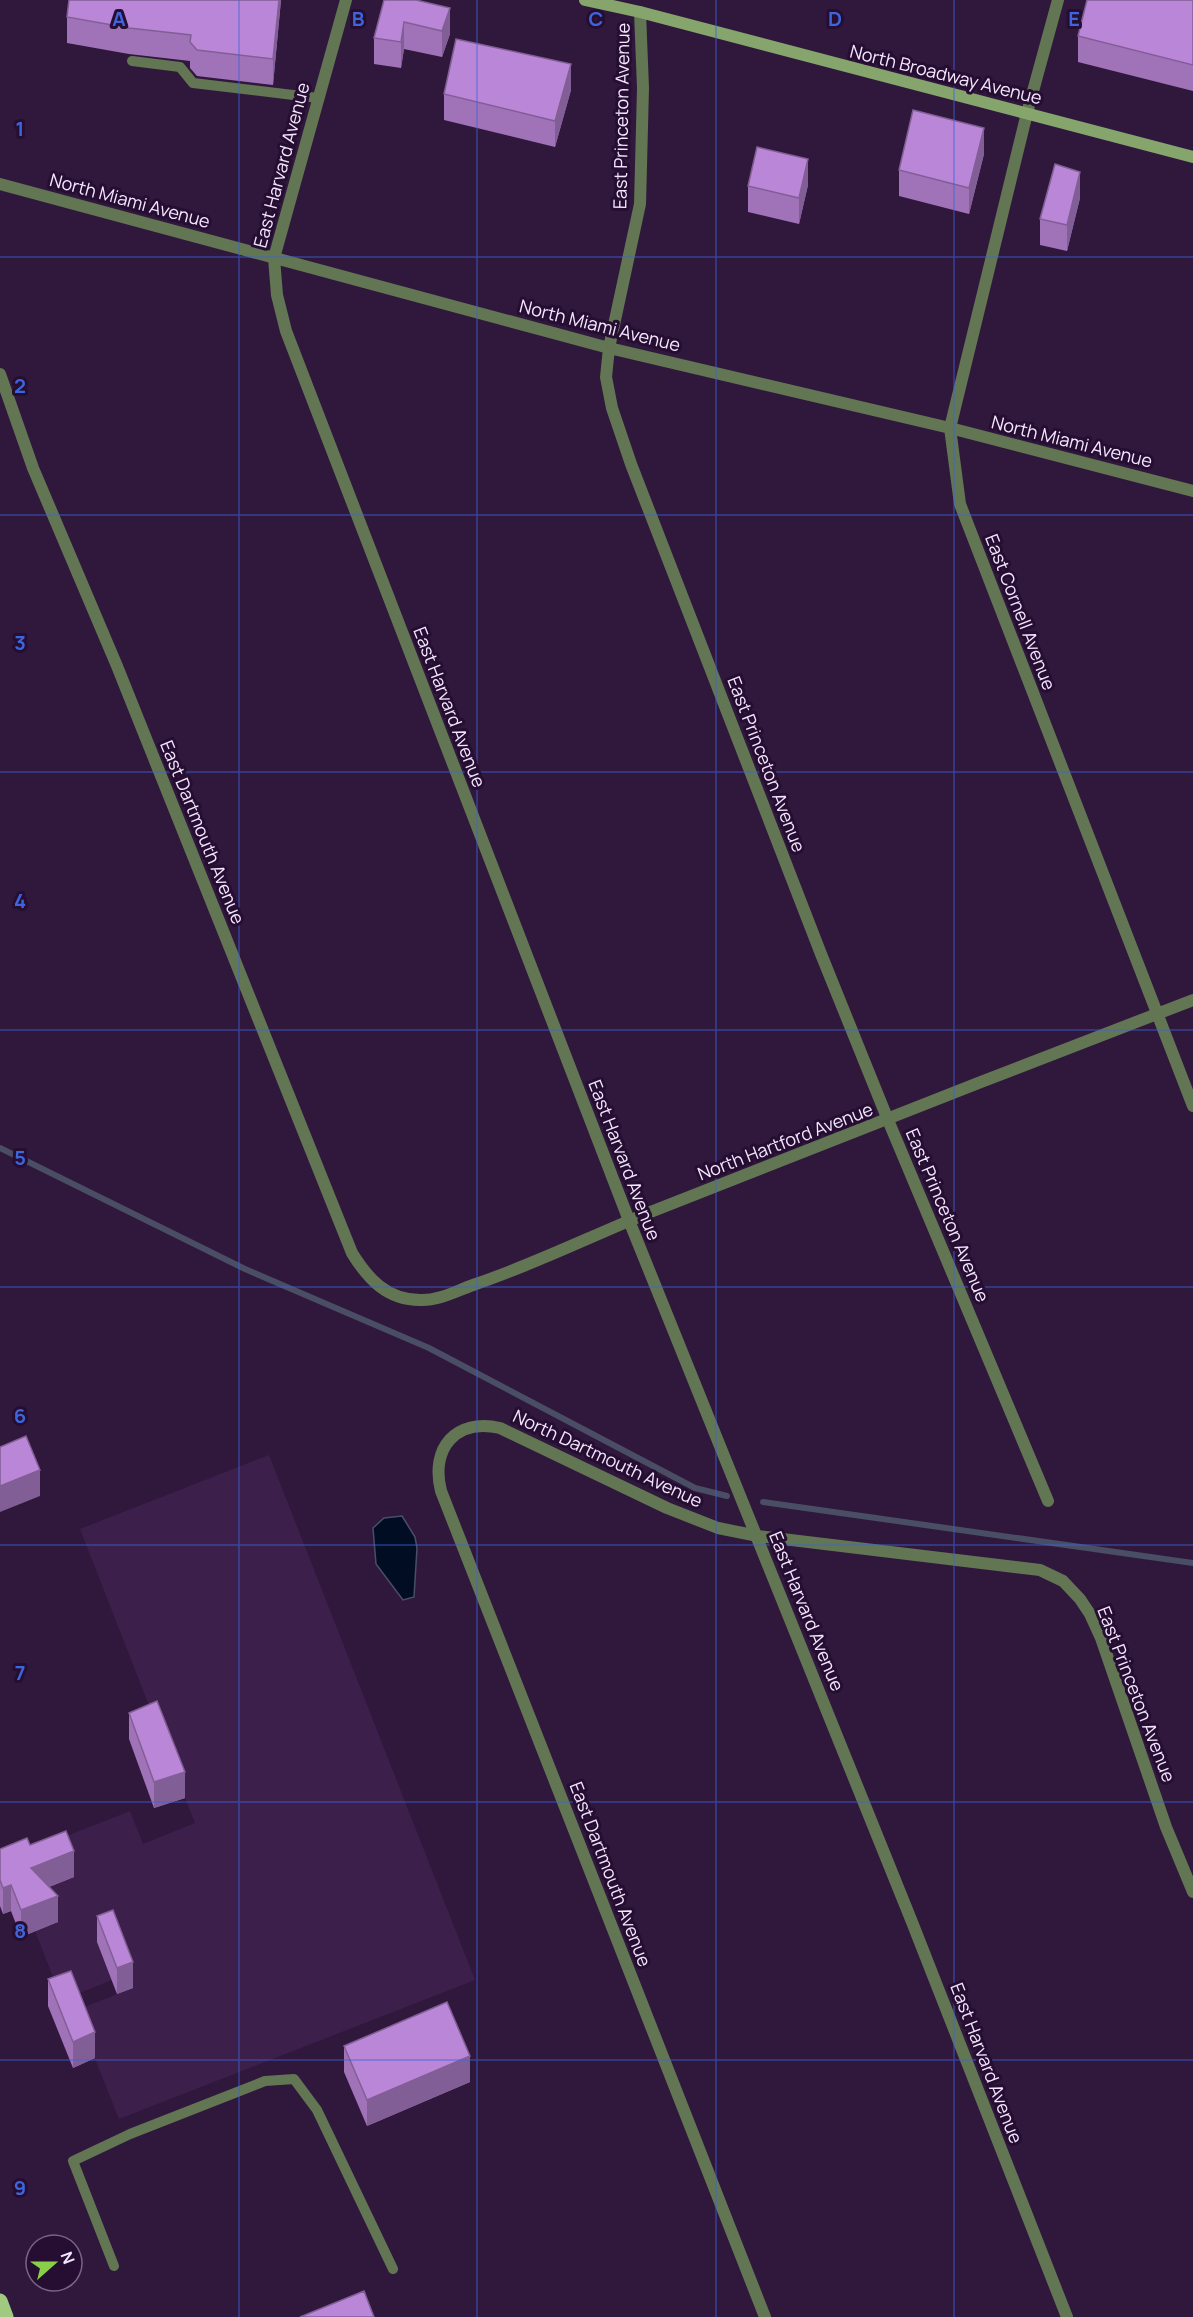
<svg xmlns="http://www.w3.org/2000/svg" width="1193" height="2317" font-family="Manrope,sans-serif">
	<rect width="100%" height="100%" fill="#30183d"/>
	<path fill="#3c1f4a" d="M269,1455L475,1980L119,2119L80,2021L54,2019L133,1988L112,1980L62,2000L35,1931L58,1923L39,1900L64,1837L130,1811L143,1844L195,1823L80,1529Z"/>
	<path fill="#000d23" stroke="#4a4e65" stroke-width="1.5" d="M402,1516L415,1537L417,1548L414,1597L403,1600L376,1564L373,1528L384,1518Z"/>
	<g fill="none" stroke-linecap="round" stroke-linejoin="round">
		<path stroke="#4a4e65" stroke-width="6" d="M0,1148L245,1269L429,1348L695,1488L727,1496
			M763,1502L1193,1563"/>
		<path stroke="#627654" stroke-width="10" d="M132,61L180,67L193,83L318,98
			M114,2266L73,2161L130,2134L265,2081L294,2079L317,2110L393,2269"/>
		<path stroke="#627654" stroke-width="12" d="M346,0L274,258L277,295L286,331L630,1223L912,1922L1067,2317
			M1058,0L1027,113L950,428L960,504L1193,1106
			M640,12L643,88L640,204L609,348L606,377L612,408L631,464L821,954L888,1120L1048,1501
			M0,184L609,348L950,428L1193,491
			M0,374L33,468L117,666L352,1253C368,1279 387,1300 420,1300C438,1301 456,1291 473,1285C533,1265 589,1237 648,1213C829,1141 1011,1070 1193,1000
			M765,2317L441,1491C430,1448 456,1418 500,1428L667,1508L718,1528L758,1536L1040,1570L1063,1581L1080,1599L1090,1614L1101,1638L1166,1827L1193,1892"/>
		<path stroke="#85a56d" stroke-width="12" d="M585,0L640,12L1193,157"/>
		<path stroke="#a0ca80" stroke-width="15" d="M0,2301L6,2317"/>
	</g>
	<path fill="#a073b9" d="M69,0H281L273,85L197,76L190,68V61L129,54L67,43V17Z
		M384,0L450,34L442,57L404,49L401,68L374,64V38Z
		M1193,0V91L1078,62V36Z
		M571,90L555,147L444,120V94Z
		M984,154L969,214L899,196V170Z
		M808,185L799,224L748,212V186Z
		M1080,198L1067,251L1040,245V219Z
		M129,1713L185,1798L154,1808L129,1739Z
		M30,1845L74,1877L49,1887L58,1922L21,1937L11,1911L3,1914L0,1906V1849Z
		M97,1916L133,1988L117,1994L97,1942Z
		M48,1979L95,2058L73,2068L48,2006Z
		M344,2046L470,2082L367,2126L344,2072Z"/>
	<path fill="#825e96" d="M279,0H281L273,85V59Z
		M450,8V34L442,57V31Z
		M404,22V49L401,68V42Z
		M571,64V90L555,147V121Z
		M984,128V154L969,214V188Z
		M808,159V185L799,224V198Z
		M1080,172V198L1067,251V225Z
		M40,1470V1496L0,1512V1486Z
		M185,1772V1798L154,1808V1782Z
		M74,1851V1877L31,1894V1868Z
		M11,1885V1911L3,1914V1888Z
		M58,1896V1922L21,1937V1910Z
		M133,1962V1988L117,1994V1968Z
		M95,2032V2058L73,2068V2042Z
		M470,2056V2082L367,2126V2100Z"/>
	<path fill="#ba86d7" stroke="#825e96" stroke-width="1.5" d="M69,0H279L273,59L197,50L190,42L191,35L129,28L67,17Z
		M384,0H416L450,8L442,31L404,22L401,42L374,38Z
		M1087,0H1193V65L1078,36Z
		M456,39L571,64L555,121L444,94Z
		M913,110L984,128L969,188L899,170Z
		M757,147L808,159L799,198L748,186Z
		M1055,164L1080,172L1067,225L1040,219Z
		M26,1436L40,1470L0,1486V1447Z
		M157,1701L185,1772L154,1782L129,1713Z
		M66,1831L74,1851L31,1868L58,1896L21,1910L11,1885L3,1888L0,1880V1849L27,1838L30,1845Z
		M113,1910L133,1962L117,1968L97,1916Z
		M71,1971L95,2032L73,2042L48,1979Z
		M447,2002L470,2056L367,2100L344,2046Z
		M364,2291L374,2317H300Z"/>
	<path fill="none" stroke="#3d65de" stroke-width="1.5" stroke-opacity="0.55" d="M239,0V2317M477,0V2317M716,0V2317M954,0V2317M0,257H1193M0,515H1193M0,772H1193M0,1030H1193M0,1287H1193M0,1545H1193M0,1802H1193M0,2060H1193"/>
	<g text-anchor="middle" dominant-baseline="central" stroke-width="6" stroke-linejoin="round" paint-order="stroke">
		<g font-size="18" fill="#f5e6ff" stroke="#260e32">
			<text transform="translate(946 74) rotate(14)">North Broadway Avenue</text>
			<text transform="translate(621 116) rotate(-89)">East Princeton Avenue</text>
			<text transform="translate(281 165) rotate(-75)">East Harvard Avenue</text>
			<text transform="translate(130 200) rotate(15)">North Miami Avenue</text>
			<text transform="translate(600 325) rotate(14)">North Miami Avenue</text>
			<text transform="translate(1072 441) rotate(14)">North Miami Avenue</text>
			<text transform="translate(1021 612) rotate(69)">East Cornell Avenue</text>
			<text transform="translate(450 707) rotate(69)">East Harvard Avenue</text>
			<text transform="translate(767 764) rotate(69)">East Princeton Avenue</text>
			<text transform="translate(203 832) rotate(68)">East Dartmouth Avenue</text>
			<text transform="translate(785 1141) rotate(-21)">North Hartford Avenue</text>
			<text transform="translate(625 1160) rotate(69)">East Harvard Avenue</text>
			<text transform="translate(948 1215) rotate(67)">East Princeton Avenue</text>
			<text transform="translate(608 1458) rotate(25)">North Dartmouth Avenue</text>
			<text transform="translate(807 1611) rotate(68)">East Harvard Avenue</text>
			<text transform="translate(1137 1694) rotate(69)">East Princeton Avenue</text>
			<text transform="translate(611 1874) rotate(69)">East Dartmouth Avenue</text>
			<text transform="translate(987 2063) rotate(69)">East Harvard Avenue</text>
		</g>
	</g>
	<g font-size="20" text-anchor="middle" font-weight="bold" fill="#3d65de" stroke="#260e32" stroke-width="6" stroke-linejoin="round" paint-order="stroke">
		<text x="119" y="26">A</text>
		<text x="358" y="26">B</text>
		<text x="596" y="26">C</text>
		<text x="835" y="26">D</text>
		<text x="1074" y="26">E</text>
		<text x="20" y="136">1</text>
		<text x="20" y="393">2</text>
		<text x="20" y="650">3</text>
		<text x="20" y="908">4</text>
		<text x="20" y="1165">5</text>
		<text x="20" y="1423">6</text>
		<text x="20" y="1680">7</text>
		<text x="20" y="1938">8</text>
		<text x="20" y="2195">9</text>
	</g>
	<g transform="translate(54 2263) rotate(69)"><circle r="28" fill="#260e32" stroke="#796484" stroke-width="1.5"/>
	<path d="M0-4.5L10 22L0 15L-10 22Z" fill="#89cf48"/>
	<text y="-9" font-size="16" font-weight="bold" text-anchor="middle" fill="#f5e6ff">N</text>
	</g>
</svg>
